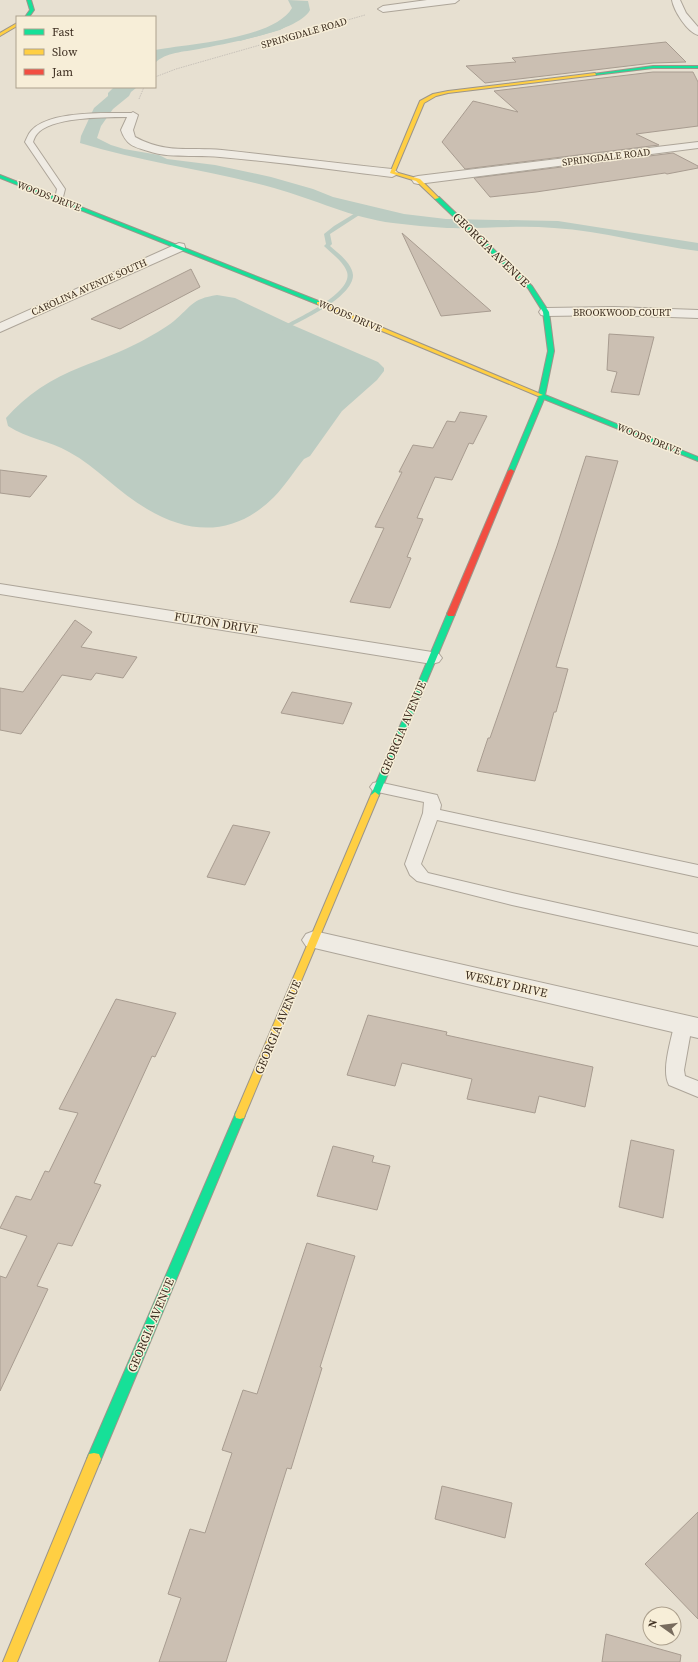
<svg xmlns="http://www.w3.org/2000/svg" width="698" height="1662" font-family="'Source Serif 4',serif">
	<rect width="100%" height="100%" fill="#e7e0d1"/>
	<path fill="#bcccc2" d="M288,0L308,1L310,10C299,32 223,44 199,49C184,52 166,52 155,63V50C189,44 274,39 292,8Z
		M114,87L136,88L131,92L129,96L113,109L101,126L97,138L111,145L124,149L159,155L167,159L215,165L271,177L313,189L333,197L404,214L446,219L558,221L698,243V251C650,245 603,231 554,228C518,225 482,229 447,228C429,227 411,225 393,223C352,218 314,199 274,188C210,170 144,163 80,143L81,136L94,108L108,96V93Z
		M217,295L235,298L290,324L378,362L384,368V371L377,380L342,411L310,456L304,459C294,471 285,486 274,497C236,535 192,536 147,509C119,493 97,467 69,452C49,440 27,439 8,426L6,418C26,395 52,378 81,367C101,359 121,352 140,342C151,336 164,329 174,321C192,306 191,299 217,295Z"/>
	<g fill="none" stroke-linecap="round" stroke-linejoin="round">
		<path fill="#bcccc2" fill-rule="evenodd" d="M286,24L289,25L280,30L240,41L238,40L278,28Z
			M362,209L367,210L330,234L332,244L330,246C338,253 352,263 353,275C353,298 300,321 282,331H278V329C293,320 354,294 347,272C343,261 332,254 324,246L326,244L324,234L334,226Z"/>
	</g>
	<path fill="#cbbfb2" stroke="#a89c90" d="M666,42L686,62L653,63L485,83L466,66L516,62L512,58Z
		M653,72H693L698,82V126L636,134L659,145L465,169L442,142L473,101L518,112L494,91Z
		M673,153L698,166V168L667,174L665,173L536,192L490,197L474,178Z
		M402,233L491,311L441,316Z
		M191,269L200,287L120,329L91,319Z
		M609,334L654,337L639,395L611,392L617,372L607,370Z
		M460,412L487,416L473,444L469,443L452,480L435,477L417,518L423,519L407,557L411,558L390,608L350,602L384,528L375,527L402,472H399L413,445L433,448L447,421L455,422Z
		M586,456L618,461L556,667L568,669L556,712H554L535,781L477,771L488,738H490L557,546Z
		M0,470L47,476L30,497L0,493Z
		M75,620L92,632L81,647L137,657L123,678L96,673L91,680L62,675L21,734L0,730V688L23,692Z
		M292,692L352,703L343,724L281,713Z
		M233,825L270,832L245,885L207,877Z
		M116,999L176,1013L155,1057L152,1056L94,1183L101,1185L72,1246L58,1243L37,1286L48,1289L0,1391V1276L6,1278L27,1236L0,1228L16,1196L31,1200L45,1171L49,1172L78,1113L59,1109Z
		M368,1015L447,1032L446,1035L593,1067L585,1107L539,1096L535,1113L467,1099L472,1079L402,1063L395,1086L347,1075Z
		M631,1140L674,1150L663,1218L619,1207Z
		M333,1146L374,1156L372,1162L390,1166L377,1210L317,1196Z
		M307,1243L355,1256L320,1367L322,1368L291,1469L287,1468L226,1662H159L181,1598L168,1594L190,1529L205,1533L232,1453L222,1450L243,1390L257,1394Z
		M442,1486L512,1503L505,1538L435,1519Z
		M698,1512V1619L645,1564Z
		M606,1634L681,1655L680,1662H602Z"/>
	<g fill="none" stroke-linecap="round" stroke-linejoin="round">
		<defs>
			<path id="lane" d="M110,113H133L137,115L133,117C112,117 51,116 37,134C35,136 34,139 33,142L65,189L62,201H56L55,199L57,189L25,142C27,138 28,134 31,131C45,114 89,113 110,113Z
				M378,782L437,795L441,805L440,810L698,865V877L437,820L421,864L428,873L512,893L698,934V946L512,905L417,881L410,875L405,864L423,813L424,802L373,791L370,787L373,783Z
				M683,1018L689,1020L692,1025L684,1070L685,1076L698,1081V1097L669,1085C661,1070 671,1042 674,1025L677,1020Z"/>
			<path id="street" d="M427,0H459L455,3L383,12L378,9L383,6Z
				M672,0H680L686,13L698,27V35C687,32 674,11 672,0Z
				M133,112L138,115L133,130L135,137C166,154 189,147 222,150C278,156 335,163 392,169L396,171L398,173L396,175L392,177C335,170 278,162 220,157C196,154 171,159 148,151C134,147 126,145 121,130L128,115Z
				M698,142V148L418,184L414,183L412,180L414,177L418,176Z
				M179,243L184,244L185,247L184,250L0,332V323Z
				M614,307L698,310V318L614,315L546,316L541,315L539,312L541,309L546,308Z
				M0,584L432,652L439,654L442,658L439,662L432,664L0,594Z
				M314,931L698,1018V1038L306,946L302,940L306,934Z"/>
			<path id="fast" d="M27,0H31L34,10L29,17H25L30,10Z
				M653,66H698V68H653L595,75L593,74Z
				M0,175L321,302L322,303L317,304L0,178Z
				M435,197H439L532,286L549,312L554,351L545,395L698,457V461L544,399L514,471L513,472H509L508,471L539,397L537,395L539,393L548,351L543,312L528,288L435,199Z
				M448,612H454L455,614L379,795L378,797H372L371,795Z
				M240,1111L244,1112L245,1115L99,1464L94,1465L89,1464L87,1459L89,1454L235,1115L236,1112Z"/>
			<path id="slow" d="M17,23V26L0,36V33Z
				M595,73L596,75L448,93L436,96L424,103L395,172L420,179L439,198L435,199L416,181L390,173L420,101L433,94L448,91Z
				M317,302H321L543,395L538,396L317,304Z
				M375,792L379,795L245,1115L244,1118L240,1119L236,1118L235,1115L371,795Z
				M94,1453L99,1454L101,1459L17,1662H3L89,1454Z"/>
			<path id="jam" d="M511,469L514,471L455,614L454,616H448L447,614L508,471Z"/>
		</defs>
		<use href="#lane" stroke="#ada599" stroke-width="2"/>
		<use href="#street" stroke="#ada599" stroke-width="2"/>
		<use href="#fast" stroke="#9c958a" stroke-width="2"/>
		<use href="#slow" stroke="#9c958a" stroke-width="2"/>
		<use href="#jam" stroke="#9c958a" stroke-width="2"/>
		<path stroke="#c8c2b9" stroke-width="1" stroke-dasharray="1.5 1" stroke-linecap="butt" d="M155,77L176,69L365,15
			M139,99L144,87"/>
		<use href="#lane" fill="#efebe3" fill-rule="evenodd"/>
		<use href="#street" fill="#efebe3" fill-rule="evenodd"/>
		<use href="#fast" fill="#16e098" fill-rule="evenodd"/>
		<use href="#slow" fill="#ffcf43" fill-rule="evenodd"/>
		<use href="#jam" fill="#f24e42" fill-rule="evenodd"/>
	</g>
	<g text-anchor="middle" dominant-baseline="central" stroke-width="3" stroke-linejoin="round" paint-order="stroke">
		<g font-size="10" fill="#3d2e20" stroke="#f7eed8">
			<text transform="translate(304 33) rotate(-16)">SPRINGDALE ROAD</text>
			<text transform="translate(606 157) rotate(-7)">SPRINGDALE ROAD</text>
			<text transform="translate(49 196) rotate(21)">WOODS DRIVE</text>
			<text transform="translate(89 287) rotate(-24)">CAROLINA AVENUE SOUTH</text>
			<text x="622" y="312">BROOKWOOD COURT</text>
			<text transform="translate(350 316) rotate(23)">WOODS DRIVE</text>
			<text transform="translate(649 439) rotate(22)">WOODS DRIVE</text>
		</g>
		<g font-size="12" fill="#3d2e20" stroke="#f7eed8">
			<text transform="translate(491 250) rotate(44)">GEORGIA AVENUE</text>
			<text transform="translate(216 623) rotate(9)">FULTON DRIVE</text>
			<text transform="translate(403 728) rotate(-67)">GEORGIA AVENUE</text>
			<text transform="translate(506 984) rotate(13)">WESLEY DRIVE</text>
			<text transform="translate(278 1027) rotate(-67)">GEORGIA AVENUE</text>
			<text transform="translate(151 1325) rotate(-67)">GEORGIA AVENUE</text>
		</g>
	</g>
	<rect x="16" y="16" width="140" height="72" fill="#f7eed8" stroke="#ada18e"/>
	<rect x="24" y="29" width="20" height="6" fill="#16e098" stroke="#ada18e"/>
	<text x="52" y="36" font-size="12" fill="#3d2e20">Fast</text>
	<rect x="24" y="49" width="20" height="6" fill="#ffcf43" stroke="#ada18e"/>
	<text x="52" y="56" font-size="12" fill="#3d2e20">Slow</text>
	<rect x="24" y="69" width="20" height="6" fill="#f24e42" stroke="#ada18e"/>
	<text x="52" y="76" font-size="12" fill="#3d2e20">Jam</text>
	<g transform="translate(662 1626) rotate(284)"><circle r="19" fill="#f7eed8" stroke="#ada18e"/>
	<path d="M0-3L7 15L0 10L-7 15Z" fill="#786c5e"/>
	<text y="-6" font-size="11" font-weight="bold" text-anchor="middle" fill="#3d2e20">N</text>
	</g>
</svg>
